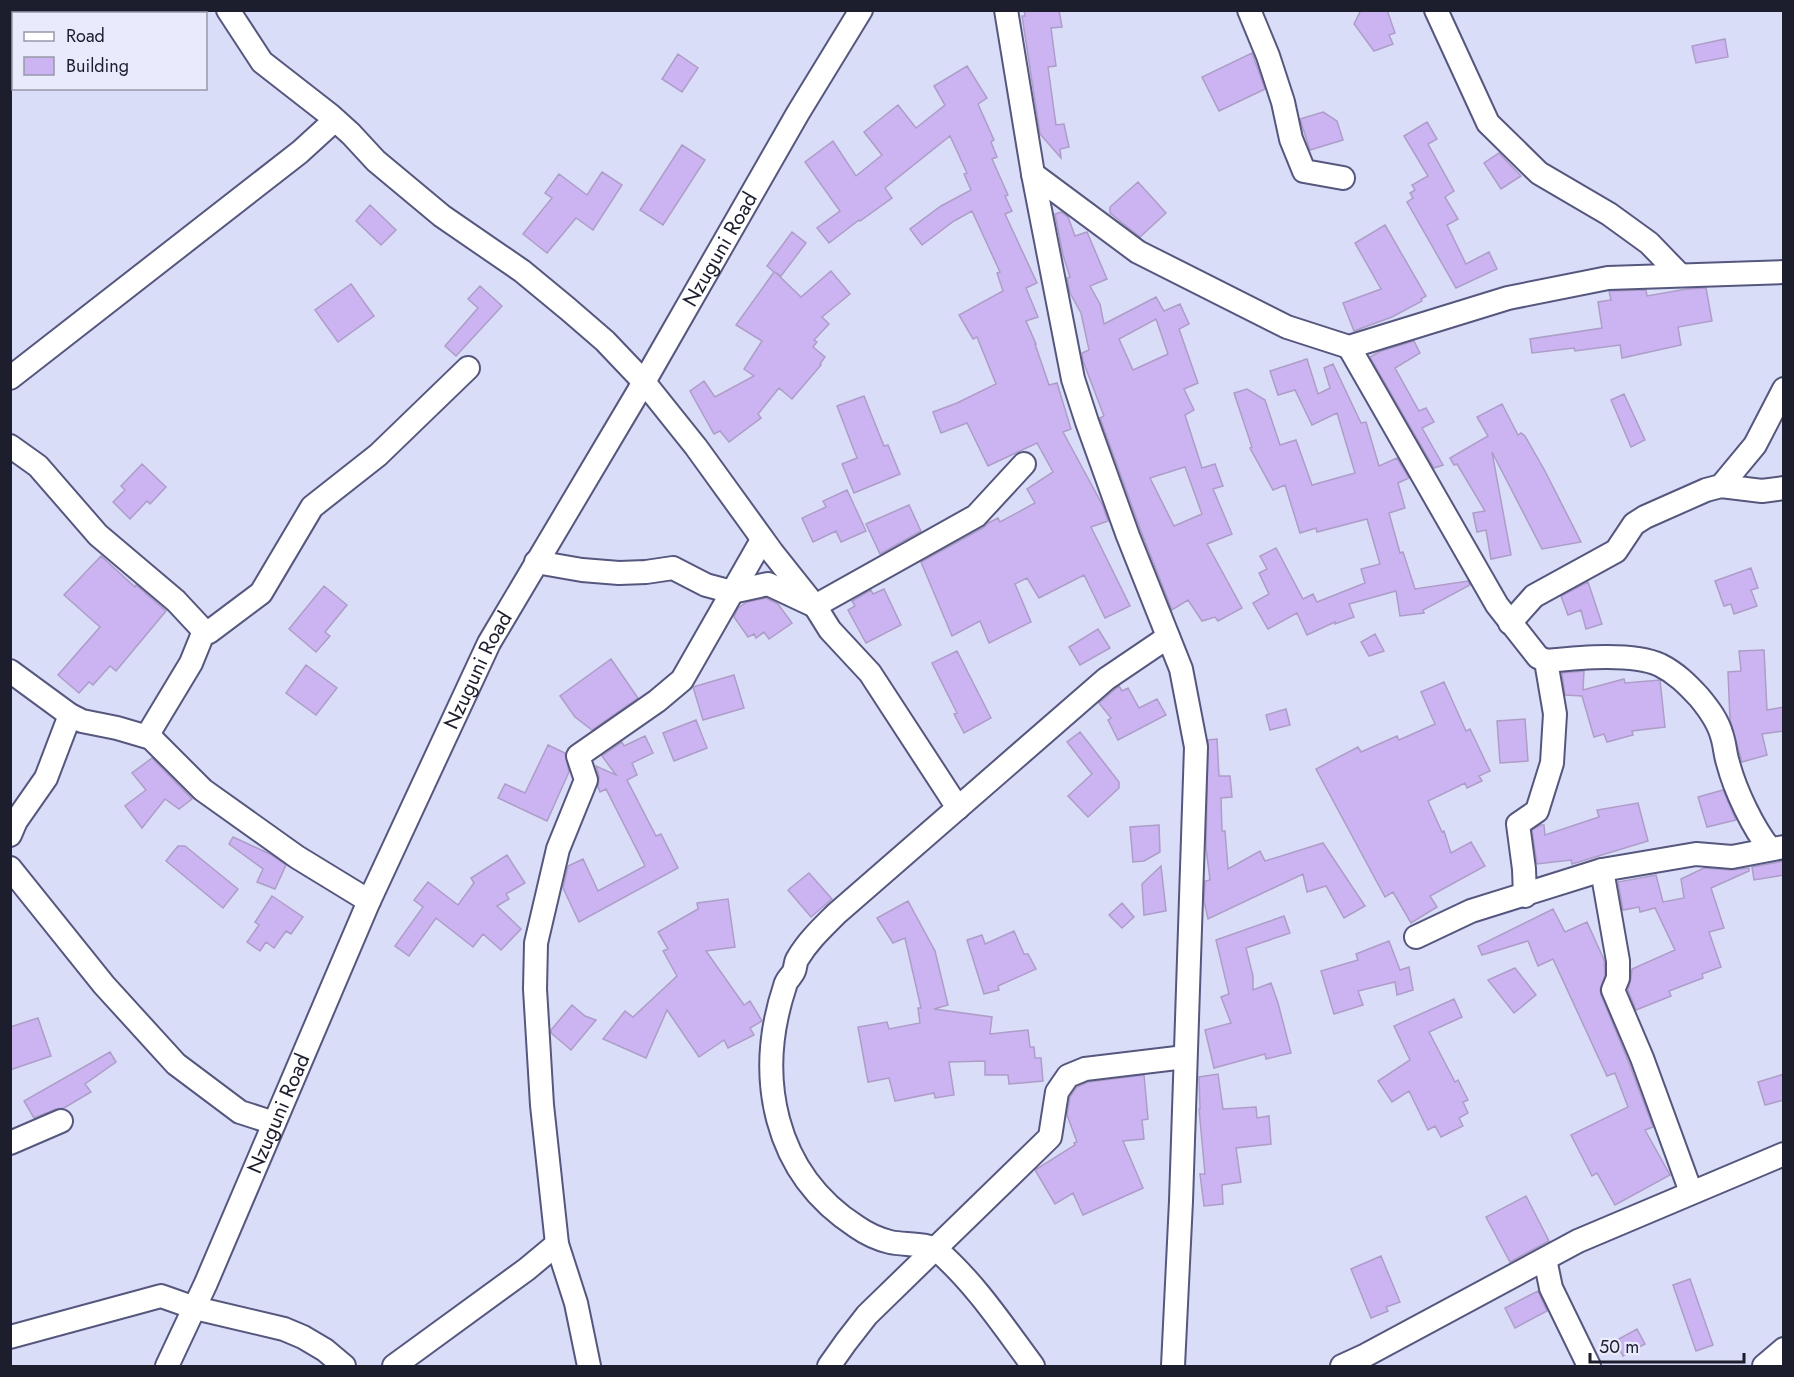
<svg xmlns="http://www.w3.org/2000/svg" width="1794" height="1377" font-family="Jost,sans-serif">
	<rect width="100%" height="100%" fill="#daddf8"/>
	<path fill="#cbb4f1" stroke="#ad9dc8" stroke-width="1.5" fill-rule="evenodd" d="M1024,10H1059L1062,27L1051,28L1056,66L1048,67L1056,125L1064,124L1069,147L1060,149L1061,158L1040,134L1022,16H1025Z
		M1361,10H1387L1395,33L1389,35L1393,44L1374,51L1354,24Z
		M1725,39L1728,57L1696,63L1692,46Z
		M1252,53L1265,89L1219,111L1202,77Z
		M678,54L698,68L682,92L662,79Z
		M967,66L987,98L978,104L994,140L991,142L997,157L992,159L1008,195L1005,196L1012,211L1005,214L1037,283L1026,288L1038,317L1026,321L1036,344H1035L1049,385L1057,383L1071,429L1063,432L1103,506L1108,521L1091,527L1130,606L1105,618L1084,575L1039,598L1027,578L1015,584L1031,622L989,643L980,621L952,636L921,562L983,528L988,523L998,518L1000,522L1035,503L1027,489L1053,472L1037,443L988,466L967,423L941,433L933,412L957,403L996,384L977,337L973,339L959,315L1003,291L997,273L1000,272L972,211L954,221L922,245L910,229L941,206L971,190L964,174L967,173L950,136L885,188L892,198L860,221L859,220L829,243L817,228L840,211L805,162L833,141L856,176L882,155L864,132L898,105L916,128L945,105L934,86Z
		M1323,112L1337,121L1343,140L1310,150L1300,119Z
		M1427,122L1437,139L1428,144L1454,191L1445,197L1458,219L1447,225L1466,264L1489,252L1497,269L1456,288L1407,202L1413,198L1410,193L1415,190L1412,185L1428,176L1404,136Z
		M682,145L705,160L663,225L640,210Z
		M1499,153L1521,176L1501,189L1484,163Z
		M602,172L622,185L593,230L576,218L547,253L523,234L552,198L545,193L559,174L587,195Z
		M1138,182L1166,213L1140,237L1110,213V207Z
		M370,205L396,230L381,245L356,221Z
		M1061,212L1068,217L1075,236L1087,232L1107,279L1090,286L1100,304L1104,324L1156,297L1164,311L1180,304L1189,324L1179,329L1198,383L1184,389L1194,410L1185,415L1202,468L1215,464L1223,486L1213,489L1232,534L1207,544L1242,608L1218,621L1215,617L1202,621L1188,600L1172,610L1141,531L1100,418L1104,416L1083,361L1082,353L1089,350L1081,313L1070,293L1067,278L1070,277L1063,255L1055,214ZM1156,319L1168,354L1133,370L1119,339ZM1185,467L1202,514L1174,526L1150,478Z
		M1385,225L1426,296L1421,299L1422,301L1392,317L1354,331L1343,303L1381,289L1355,243Z
		M792,232L806,243L781,276L775,272L801,297L831,271L850,294L822,317L829,324L814,340L817,342L813,347L825,357L820,364L821,365L792,399L779,388L758,414L761,418L729,442L720,431L714,434L690,391L704,381L715,397L754,376L744,369L762,341L736,325L774,272L767,266Z
		M351,284L374,316L338,342L315,310Z
		M480,286L502,306L456,356L445,346L478,308L468,299Z
		M1706,288L1712,321L1678,327L1681,345L1622,358L1620,345L1575,351L1574,348L1532,353L1530,339L1602,328L1598,302L1611,300L1609,291L1646,290L1647,296L1687,289Z
		M1414,341L1420,353L1395,368L1419,411L1426,408L1434,422L1422,428L1443,465L1434,468L1370,357L1381,351Z
		M1307,359L1318,394L1330,388L1324,368L1333,364L1361,423L1366,422L1379,466L1397,458L1409,478L1398,483L1405,508L1389,513L1400,553L1403,552L1415,589L1468,581L1470,585L1423,610L1424,613L1400,616L1396,591L1349,604L1354,617L1335,624V622L1307,635L1297,613L1268,629L1253,603L1269,594L1259,573L1267,569L1260,556L1276,548L1303,599L1313,594L1317,602L1365,583L1361,569L1380,564L1367,519L1317,532L1316,528L1300,533L1285,485L1273,490L1250,448L1252,447L1234,393L1247,389L1265,400L1280,445L1296,440L1312,485L1355,473L1337,413L1312,425L1295,390L1278,395L1270,371Z
		M1624,394L1645,440L1631,447L1611,400Z
		M864,396L884,446L888,445L900,474L854,493L842,464L857,458L837,406Z
		M1502,404L1518,435L1521,433L1525,436L1545,471L1581,542L1542,549L1492,452L1511,555L1491,559L1486,530L1477,532L1473,513L1485,511L1457,464L1454,465L1450,458L1488,436L1477,417Z
		M142,464L166,487L150,504L147,501L130,519L113,502L125,490L121,486Z
		M847,490L866,531L841,542L836,531L813,542L802,518L826,507L823,501Z
		M909,505L921,531L880,554L866,524Z
		M101,556L135,587L136,585L166,611L116,671L110,666L93,685L89,682L79,693L58,675L100,627L64,595Z
		M1751,568L1758,588L1751,590L1757,606L1734,614L1731,604L1724,606L1715,581Z
		M1588,582L1602,624L1586,629L1581,610L1568,615L1561,596Z
		M324,586L347,605L325,632L330,636L316,652L289,629Z
		M884,589L901,625L866,643L848,610L855,606L852,601L871,590L873,594Z
		M766,598L778,604L792,623L769,639L764,632L756,638L754,634L748,637L734,617L738,608L747,602Z
		M1098,629L1110,648L1080,665L1069,647Z
		M1375,634L1384,651L1369,656L1361,642Z
		M1764,650L1767,710L1784,707V731L1762,734L1767,755L1742,762L1730,720L1728,672L1741,671L1739,651Z
		M957,651L991,718L964,733L954,714L957,713L932,663Z
		M611,659L638,698L592,730L575,717L560,696Z
		M306,665L337,688L316,715L286,693Z
		M1584,671L1583,690L1624,679L1625,683L1660,680L1665,727L1632,731L1633,735L1607,742L1604,734L1594,737L1582,696L1565,695L1562,673Z
		M734,675L744,708L703,720L693,687Z
		M1444,682L1466,731L1470,729L1490,771L1479,776L1482,781L1467,788L1465,783L1428,801L1442,832L1444,831L1451,853L1471,842L1485,866L1430,896L1437,907L1411,923L1393,892L1385,897L1316,769L1358,747L1361,752L1397,736L1399,740L1435,724L1421,692Z
		M1119,686L1122,691L1128,688L1139,708L1157,699L1166,715L1118,740L1108,720L1111,718L1099,703Z
		M1286,709L1290,725L1270,730L1266,715Z
		M1525,719L1528,761L1500,763L1497,721Z
		M696,720L707,748L674,761L663,733Z
		M1080,732L1119,782V788L1088,817L1068,796L1092,774L1067,742Z
		M645,736L653,753L632,763L637,775L627,780L656,836L661,834L678,868L579,922L563,888L568,866L583,859L598,891L645,866L606,789L600,792L598,787L599,776L596,766L616,775L602,756L622,742L624,746Z
		M1217,739L1219,776H1230L1232,797L1221,798L1222,831H1225L1228,869L1260,851L1265,861L1323,843L1365,906L1344,918L1326,886L1307,892L1303,874L1208,919L1204,901L1205,881L1210,880L1206,848L1208,740Z
		M548,745L565,753L569,772L547,821L498,798L505,784L525,793Z
		M152,758L192,799L179,809L165,799L142,828L125,806L146,790L132,773Z
		M1723,790L1736,820L1707,827L1698,797Z
		M1638,803L1648,841L1572,864L1571,860L1537,864L1532,830L1540,825H1544L1545,835L1599,817L1597,810Z
		M1159,825L1160,852L1144,861L1133,862L1130,827Z
		M233,837L270,854L286,865L275,889L257,882L263,869L229,844Z
		M178,846H185L238,889L223,908L166,861Z
		M507,855L525,883L506,894L509,899L497,906L521,929L501,950L483,934L473,947L436,918L409,956L395,946L423,907L414,900L428,882L458,905L474,883L471,878Z
		M1784,861V875L1754,880L1752,867Z
		M1161,866L1166,911L1144,915L1142,884Z
		M1704,868L1731,870L1749,868V871L1711,888L1724,928L1709,932L1721,967L1702,974L1703,978L1669,991L1671,996L1636,1010L1628,990L1631,978L1632,969L1675,950L1655,908L1640,912L1639,907L1623,910L1618,882L1656,875L1663,902L1684,898L1681,879Z
		M809,873L832,899L811,917L788,890Z
		M272,896L303,917L291,934L286,931L274,948L266,942L260,951L247,942L259,925L255,922Z
		M728,899L735,947L706,951L744,1005L750,1001L762,1021L750,1028L754,1035L728,1048L724,1040L699,1057L667,1010L646,1058L603,1039L625,1011L633,1017L677,976L663,951L668,949L658,932L698,909L697,903Z
		M908,901L935,951L948,1005L934,1009L992,1017L990,1034L1028,1030L1030,1047H1034L1035,1058H1041L1043,1081L1009,1084L1008,1075H985V1061L949,1062L954,1095L935,1098L934,1093L895,1101L889,1078L868,1082L858,1027L887,1022L889,1029L920,1023L918,1008H921L905,938L893,943L877,918Z
		M1122,903L1134,917L1122,928L1109,915Z
		M1553,909L1565,932L1587,922L1604,960L1605,975L1600,990L1601,995L1629,1063L1653,1127L1645,1130L1670,1175L1615,1205L1597,1173L1592,1176L1571,1135L1628,1107L1615,1073L1607,1076L1553,959L1538,966L1528,941L1482,955L1478,946Z
		M1284,916L1290,933L1246,948L1253,976V990L1271,983L1278,1003L1291,1053L1266,1059L1265,1054L1214,1068L1205,1030L1231,1023L1221,997L1229,994L1216,940Z
		M1014,931L1024,954H1028L1036,969L998,986L999,990L984,994L967,940L982,935L985,944Z
		M1389,941L1400,970L1409,967L1413,990L1397,995L1395,982L1358,991L1363,1005L1334,1014L1321,971L1358,960L1356,954Z
		M1515,968L1536,995L1514,1013L1488,980Z
		M1454,999L1462,1017L1429,1032L1455,1082L1458,1080L1468,1100L1463,1102L1468,1113L1459,1118L1463,1126L1441,1137L1435,1126L1428,1130L1409,1091L1392,1102L1378,1081L1410,1060L1394,1026Z
		M572,1005L585,1016L596,1020L571,1050L551,1033V1030Z
		M38,1018L51,1056L10,1070V1027Z
		M110,1052L116,1062L85,1084L91,1092L64,1108L56,1109L34,1118L24,1101Z
		M1218,1074L1223,1109L1256,1107L1257,1118L1269,1116L1271,1144L1236,1148L1241,1182L1222,1185L1223,1204L1204,1206L1200,1174H1205L1199,1109H1200L1199,1077Z
		M1784,1074V1100L1765,1105L1758,1082Z
		M1144,1075L1148,1119L1142,1120L1144,1139L1123,1141L1143,1188L1083,1215L1073,1193L1055,1204L1035,1170L1075,1145L1074,1143L1077,1142L1067,1115L1070,1097L1077,1087L1088,1082Z
		M1526,1196L1549,1241L1510,1262L1486,1217Z
		M1381,1256L1400,1302L1386,1307L1388,1311L1371,1318L1351,1269Z
		M1690,1279L1713,1345L1696,1351L1673,1285Z
		M1538,1291L1547,1311L1515,1328L1505,1308Z
		M1637,1329L1645,1344L1623,1356L1615,1341Z"/>
	<g fill="none" stroke-linecap="round" stroke-linejoin="round">
		<defs>
			<g id="minor">
				<path d="M228,10L262,62L330,115L351,134L376,161L442,216L522,271L568,309L605,341L644,382L696,447L772,552L815,606L830,630L870,673L958,808"/>
				<path d="M1006,10L1033,174L1073,379L1087,422L1128,536L1181,669L1196,747L1181,1201L1173,1366"/>
				<path d="M1249,10L1268,56L1283,102L1291,139L1304,171L1343,178"/>
				<path d="M1436,10L1488,123L1539,173L1609,214L1649,243L1680,275"/>
				<path d="M1033,174L1138,252L1287,327L1349,347L1508,298L1608,278L1784,272"/>
				<path d="M1349,347L1497,605L1538,657L1546,661L1555,714L1552,763L1537,811L1518,824L1524,869L1525,896"/>
				<path d="M10,378L300,152L335,120"/>
				<path d="M10,446L38,466L98,535L176,601L204,631L209,632L261,593L312,507L378,455L468,368"/>
				<path d="M1721,486L1755,445L1784,389"/>
				<path d="M536,562L582,570L619,573L646,572L673,568L706,585L732,592L768,584L815,606L976,516L1024,464"/>
				<path d="M1510,623L1534,596L1616,551L1634,524L1645,517L1706,490L1721,486L1762,491L1784,488"/>
				<path d="M1546,661C1576,658 1632,652 1660,665C1676,673 1687,684 1699,697C1709,709 1718,721 1722,736C1725,745 1725,754 1728,763C1735,790 1753,828 1770,849"/>
				<path d="M10,671L70,715L82,721L117,728L151,738L203,790L297,857L369,901"/>
				<path d="M147,736L191,663L204,631"/>
				<path d="M10,835L16,821L46,778L70,715"/>
				<path d="M10,868L104,985L176,1064L240,1112L274,1123"/>
				<path d="M1602,870L1618,961V978L1613,990L1642,1058L1691,1192"/>
				<path d="M1416,937L1471,911L1602,870L1696,854L1732,857L1784,847"/>
				<path d="M10,1143L61,1121"/>
				<path d="M1545,1259L1551,1288L1589,1366"/>
				<path d="M10,1337L161,1296L195,1308L284,1329L303,1337L325,1350L344,1366"/>
				<path id="s1" d="M167,1366L206,1283L369,901L489,643L644,382L798,113L861,10"/>
				<path d="M394,1366L527,1269L557,1244"/>
				<path d="M589,1366L576,1303L557,1244L542,1105L535,989L536,943L558,849L586,780L578,756L657,701L682,680L762,540"/>
				<path d="M829,1366L846,1342L867,1315L1050,1137L1057,1092L1068,1076L1085,1069L1185,1057"/>
				<path d="M1033,1366C1004,1327 975,1283 938,1251C930,1243 902,1245 890,1242C878,1239 867,1234 857,1227C773,1173 755,1076 785,986C786,980 792,976 794,971C796,966 795,962 798,958C808,941 822,928 836,914L1106,679L1168,637"/>
				<path d="M1342,1366L1366,1355L1578,1241L1784,1154"/>
				<path d="M1764,1366L1784,1349"/>
			</g>
		</defs>
		<use href="#minor" stroke="#55577e" stroke-width="26"/>
		<use href="#minor" stroke="#fff" stroke-width="22"/>
	</g>
	<g text-anchor="middle" dominant-baseline="central" stroke-width="5" stroke-linejoin="round" paint-order="stroke">
		<g font-size="21" fill="#1c1d2d" stroke="#e9ebfd">
			<text stroke="none"><textPath href="#s1" startOffset="1248">Nzuguni Road</textPath></text>
			<text stroke="none"><textPath href="#s1" startOffset="762">Nzuguni Road</textPath></text>
			<text stroke="none"><textPath href="#s1" startOffset="276">Nzuguni Road</textPath></text>
		</g>
	</g>
	<rect width="1794" height="1377" fill="none" stroke="#1c1d2d" stroke-width="24"/>
	<rect x="12" y="12" width="195" height="78" fill="#e9ebfd" stroke="#9799aa" stroke-width="1.5"/>
	<rect x="24" y="32" width="30" height="9" fill="#ffffff" stroke="#9799aa" stroke-width="1.5"/>
	<text x="66" y="42" font-size="18" fill="#1c1d2d">Road</text>
	<rect x="24" y="57" width="30" height="18" fill="#cbb4f1" stroke="#9799aa" stroke-width="1.5"/>
	<text x="66" y="72" font-size="18" fill="#1c1d2d">Building</text>
	<path d="M1590 1353v9h154v-9" fill="none" stroke="#1c1d2d" stroke-width="3"/>
	<text x="1599" y="1353" font-size="18" fill="#1c1d2d" stroke="#e9ebfd" stroke-width="4.5" paint-order="stroke">50 m</text>
</svg>
